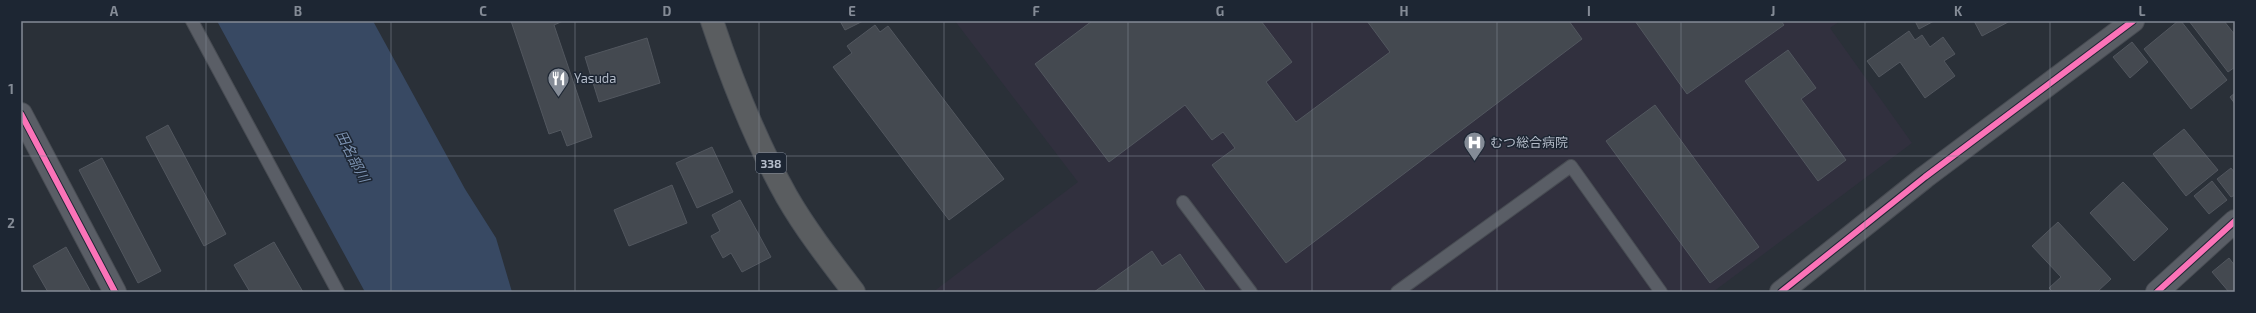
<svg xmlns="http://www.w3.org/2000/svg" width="2256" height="313" font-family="'Exo 2','Noto Sans JP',sans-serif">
	<rect width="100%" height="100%" fill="#2a3038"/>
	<path fill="#31303e" d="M955,21H1840L1830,28L1912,143L1713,292H933L1078,182Z"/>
	<path fill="#384963" d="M217,21H373L465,189L496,238L512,292H365Z"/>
	<path fill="#444950" stroke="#52575f" d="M511,21H563L554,25L592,137L567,146L561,130L549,134Z
		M840,21H863L845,30Z
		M1092,21H1261L1292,62L1266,82L1296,122L1390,52L1367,21H1569L1582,39L1286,263L1212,165L1235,148L1223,132L1212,140L1185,105L1109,162L1035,64Z
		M1635,21H1781L1784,25L1687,94Z
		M1915,21H1934L1919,29Z
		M1974,21H2010L1982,36Z
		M2178,21H2181L2227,80L2191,109L2144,49Z
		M2189,21H2224L2235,35V67L2228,72Z
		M875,25L880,32L888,26L1004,179L949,220L833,67L852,53L847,46Z
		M1909,31L1915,40L1922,35L1930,47L1943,37L1955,54L1944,61L1955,76L1925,98L1900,62L1879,77L1867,61Z
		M647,38L660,83L599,102L585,57Z
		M2132,42L2148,62L2130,78L2113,57Z
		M1788,50L1816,88L1801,99L1846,160L1818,181L1745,81Z
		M2235,93V104L2230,97Z
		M1655,105L1759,247L1710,283L1606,141Z
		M168,125L226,234L204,246L146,137Z
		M2184,129L2218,170L2186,196L2153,154Z
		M712,147L733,192L697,208L676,163Z
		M102,158L161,271L138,283L79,170Z
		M2231,168L2235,173V195L2231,197L2217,179Z
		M2212,181L2227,200L2209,214L2194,196Z
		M2123,182L2168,229L2134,261L2090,213Z
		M672,185L687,223L629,246L614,210Z
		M740,200L771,257L742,272L731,253L723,258L711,236L720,231L712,215Z
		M2058,222L2111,279L2097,292H2053L2049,288L2061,277L2032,246Z
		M274,242L303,292H250L234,265Z
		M66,247L91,292H48L33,266Z
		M1152,251L1162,266L1180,254L1206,292H1094Z
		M2229,258L2235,266V292H2229L2212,272Z"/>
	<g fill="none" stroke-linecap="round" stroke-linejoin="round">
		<defs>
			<path id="lane" d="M192,21L338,292
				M1183,202L1251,292
				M1397,292L1571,166L1661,292"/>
			<path id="street" d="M21,114L115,292
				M2157,292L2235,221"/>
			<path id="secondary" d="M1781,292L1925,177L2133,21"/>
			<path id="highway" d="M712,21C732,81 756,142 787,197C806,230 831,262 854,292"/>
		</defs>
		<use href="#lane" stroke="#484c53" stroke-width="14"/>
		<use href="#street" stroke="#484c53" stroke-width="24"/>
		<use href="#secondary" stroke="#484c53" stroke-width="24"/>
		<use href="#highway" stroke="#474c53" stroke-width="24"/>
		<use href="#lane" stroke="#5a5e66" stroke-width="12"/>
		<use href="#street" stroke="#5a5e66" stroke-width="22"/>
		<use href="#secondary" stroke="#595d64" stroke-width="22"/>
		<use href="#highway" stroke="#5a5d60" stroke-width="22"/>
		<defs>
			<path id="cycleway" d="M21,114L115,292
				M1781,292L1925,177L2133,21
				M2157,292L2235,221"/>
		</defs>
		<use href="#cycleway" stroke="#1d2633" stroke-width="8"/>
		<use href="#cycleway" stroke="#fb73b8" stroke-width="6"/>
	</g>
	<path fill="none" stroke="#848b96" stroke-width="1" stroke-opacity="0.55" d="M206,21V292M391,21V292M575,21V292M759,21V292M944,21V292M1128,21V292M1312,21V292M1497,21V292M1681,21V292M1865,21V292M2050,21V292M21,156H2235"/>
	<defs>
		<symbol id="restaurant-pin" viewBox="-11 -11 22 30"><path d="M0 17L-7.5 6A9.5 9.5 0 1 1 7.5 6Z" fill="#848b96" stroke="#1d2633"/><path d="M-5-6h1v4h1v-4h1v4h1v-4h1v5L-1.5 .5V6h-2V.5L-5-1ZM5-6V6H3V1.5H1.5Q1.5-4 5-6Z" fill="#fff"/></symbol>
		<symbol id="hospital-pin" viewBox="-11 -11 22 30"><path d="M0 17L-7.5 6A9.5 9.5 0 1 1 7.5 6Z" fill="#848b96" stroke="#1d2633"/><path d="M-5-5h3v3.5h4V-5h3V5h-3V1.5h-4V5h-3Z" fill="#fff"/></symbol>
	</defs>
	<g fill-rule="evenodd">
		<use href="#restaurant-pin" x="546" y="66" width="25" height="34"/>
		<use href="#hospital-pin" x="1462" y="130" width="25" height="34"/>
	</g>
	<g text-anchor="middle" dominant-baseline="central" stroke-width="3" stroke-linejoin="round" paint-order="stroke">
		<rect fill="#1d2633" stroke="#878f9c" stroke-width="1" x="756" y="153" width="30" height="20" rx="3"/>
		<g font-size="12" font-weight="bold" fill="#b4bcc9">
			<text x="771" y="163">338</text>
		</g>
		<g font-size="13" fill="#b4bcc9" stroke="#1d2633" text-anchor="start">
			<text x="574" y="78">Yasuda</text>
			<text x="1490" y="142">むつ総合病院</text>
		</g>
		<g font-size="14" font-style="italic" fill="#7c92b1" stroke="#1d2633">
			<text transform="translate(353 156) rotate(63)">田名部川</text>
		</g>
	</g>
	<rect width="2256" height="313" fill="none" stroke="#1d2633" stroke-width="44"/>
	<rect x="22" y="22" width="2212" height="269" fill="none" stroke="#848b96" stroke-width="1.5"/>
	<g font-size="13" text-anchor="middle" font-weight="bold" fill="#848b96">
		<text x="114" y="16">A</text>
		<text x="298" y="16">B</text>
		<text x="483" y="16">C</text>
		<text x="667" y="16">D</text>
		<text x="852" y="16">E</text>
		<text x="1036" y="16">F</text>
		<text x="1220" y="16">G</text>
		<text x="1404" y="16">H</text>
		<text x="1589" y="16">I</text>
		<text x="1773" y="16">J</text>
		<text x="1958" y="16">K</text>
		<text x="2142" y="16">L</text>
		<text x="11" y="94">1</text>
		<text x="11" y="228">2</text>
	</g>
</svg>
